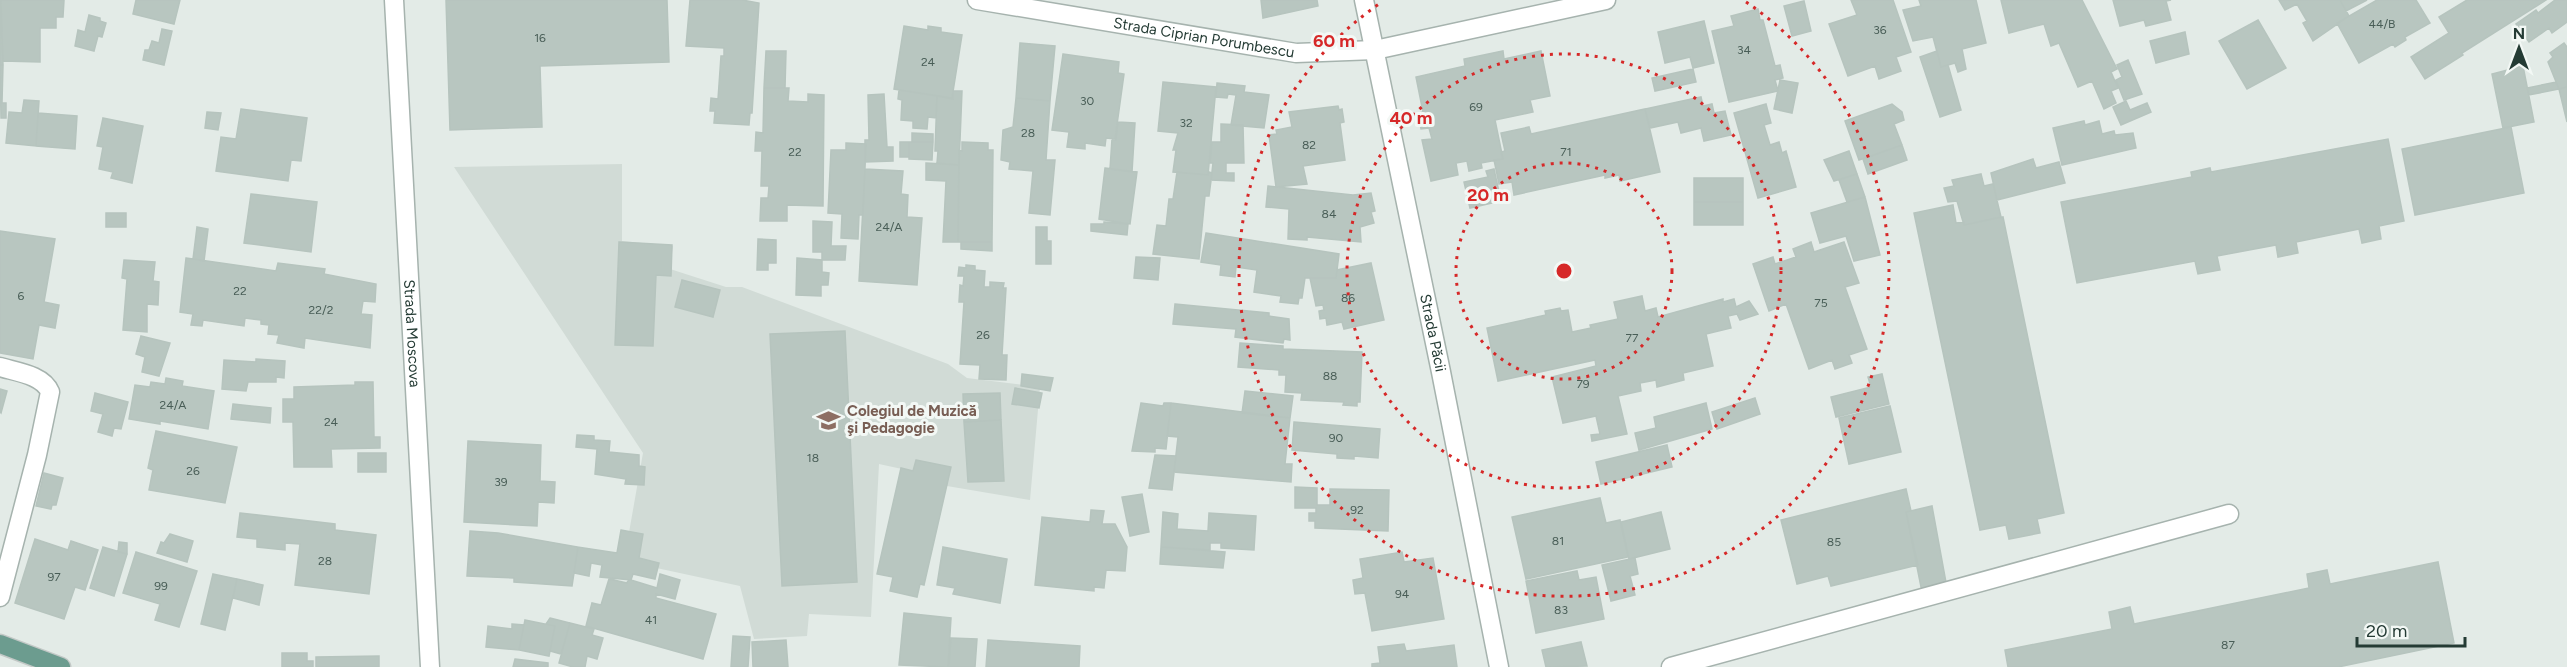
<svg xmlns="http://www.w3.org/2000/svg" width="2567" height="667" font-family="Figtree,sans-serif">
	<rect width="100%" height="100%" fill="#e3ebe7"/>
	<path fill="#d1dbd6" d="M622,164V241L673,246L670,269L726,287H742L948,364L967,378L1040,387L1030,500L941,485L939,477L879,464L871,617L809,614L807,636L754,639L740,586L624,561L643,453L454,167Z"/>
	<path fill="#b8c6c0" stroke="#b6c4be" stroke-width="1.5" d="M0,0L3,65H0Z
		M1,0H64L63,17H56V28H40V62L3,61Z
		M136,0H180L174,24L133,14Z
		M446,0H667L669,62L540,66L542,127L450,130Z
		M690,0H742L759,3L752,113H750L749,125L714,123L715,111H710L711,98L718,99L721,56H724V48L686,46Z
		M1261,0H1317L1318,6L1263,18Z
		M1851,0H1893L1911,52L1896,57L1901,71L1879,79L1875,66L1848,76L1829,24L1857,15Z
		M1919,0H1976L1986,43L1962,49L1966,69L1958,72L1955,63L1941,67L1933,37L1913,41L1903,10L1921,6Z
		M2001,0H2082L2117,69L2111,72L2118,88L2111,91L2116,103L2104,109L2092,81L2078,87L2059,43L2051,46L2044,24L2009,33Z
		M2113,0H2171L2166,1L2171,20L2146,26L2144,20L2120,26Z
		M2279,0H2340L2349,16L2313,41L2303,23L2307,21L2297,4L2285,10Z
		M2340,0H2367L2346,11Z
		M2377,0H2416L2430,23L2405,37L2406,40L2395,47L2393,44L2359,63L2337,23Z
		M2467,0H2546L2462,53L2463,55L2425,79L2411,57L2449,33L2439,17Z
		M2555,0H2567V22L2552,33L2549,28L2529,42L2516,24L2536,10L2538,13Z
		M1804,1L1811,31L1792,36L1784,6Z
		M1758,9L1760,20H1763L1775,66L1780,65L1783,78L1775,80L1778,91L1729,102L1712,31L1734,26L1731,16Z
		M89,15L100,18V21L106,23L102,37L98,36L94,51L75,46L78,30L85,32Z
		M2258,20L2286,68L2247,89L2219,41Z
		M1704,21L1714,63L1693,68L1690,57L1665,63L1658,32Z
		M904,26L928,30V26L941,28V32L962,35L952,98L894,89Z
		M162,29L172,31L164,65L143,60L145,50H149L152,41L159,43Z
		M2185,32L2189,54L2156,63L2150,41Z
		M1020,43L1055,46L1050,101L1016,98Z
		M2564,43L2567,47V87L2559,89L2548,62L2553,57L2550,53Z
		M766,51H786L785,88H764Z
		M1503,51L1504,59L1541,51L1550,96L1530,100L1533,112L1495,120L1503,159L1481,163L1482,168L1469,171L1467,161L1456,163L1458,175L1431,181L1422,140L1432,139L1429,128L1421,129L1418,113L1423,112L1416,77L1465,66L1464,59Z
		M1937,51L1941,67L1948,65L1961,110L1940,117L1920,57Z
		M1063,54L1119,62L1118,73L1124,74L1115,139L1106,138L1105,146L1085,143V149L1067,147L1069,132L1052,130Z
		M2128,60L2142,94L2124,100L2116,80L2122,77L2117,65Z
		M0,65H3L2,103H6V118H1Z
		M2523,66L2534,122L2503,128L2492,74Z
		M1693,69L1696,82L1655,91L1652,78Z
		M1780,80L1798,83L1792,113L1774,109Z
		M1163,82L1216,87L1208,175L1173,172L1176,150H1173L1178,133L1158,131Z
		M2556,82L2559,89L2529,95L2527,88Z
		M1217,83L1245,86L1244,92L1269,95L1264,128L1231,125L1236,95L1228,94L1227,98L1216,97Z
		M2567,87V122L2559,89Z
		M764,88H789L788,101L808,102V94L824,95L823,206L787,205V221H760L761,198H768L769,186H761L762,151H755L756,132L763,133Z
		M899,90L937,96L936,118L928,117L927,129L913,128V121L901,120L902,100L898,99Z
		M953,91H962L959,165L937,163L938,151H935L937,96L953,99Z
		M884,94L887,147H893V161L865,162V140H869L868,95Z
		M1701,97L1703,106L1712,104L1714,113L1725,111L1731,135L1704,141L1701,128L1681,133L1678,122L1650,128L1645,109Z
		M1016,98L1050,101L1046,160H1055L1050,215L1029,213L1033,171L1009,169L1010,162L1001,160L1003,130L1013,127Z
		M24,100L39,101L36,146L6,143L9,112L22,113Z
		M2126,101L2130,110L2147,103L2151,112L2121,125L2113,107Z
		M1766,104L1771,123L1764,125L1770,145L1779,142L1782,153L1786,151L1796,187L1758,198L1734,113Z
		M1892,104L1902,112L1904,120L1894,124L1902,145L1859,160L1845,121Z
		M1338,106L1339,110L1342,109L1344,122L1340,123L1345,160L1303,166L1307,184L1276,187L1269,135L1277,134L1276,130L1292,127L1289,112Z
		M241,109L307,118L301,161L291,160L288,181L216,171L221,137L236,139Z
		M1645,109L1660,172L1620,181L1619,175L1605,178V175L1514,195L1512,182L1499,184L1494,160L1503,159L1501,152L1505,151L1501,133L1529,127L1531,134Z
		M207,112L221,113L218,130L205,128Z
		M38,113L77,116L75,149L36,146Z
		M103,118L143,126L132,183L111,178L113,172L99,169L103,147L97,146Z
		M2084,121L2085,125L2099,121L2102,134L2114,131L2115,135L2133,133L2136,148L2062,165L2053,128Z
		M1118,122L1135,123L1132,172L1110,169L1112,139L1116,140Z
		M1221,124L1243,125L1244,163H1226V173H1234V181L1211,180L1213,163H1210L1212,142H1221Z
		M2511,127L2524,193L2415,215L2402,149Z
		M912,133L933,134V142H912Z
		M2388,139L2404,221L2379,226L2381,239L2362,243L2359,229L2296,242L2298,253L2278,257L2276,245L2217,256L2220,270L2198,274L2195,261L2077,283L2061,202L2192,177L2191,172L2210,168L2211,172Z
		M900,142H909V157H900Z
		M909,142H933L932,160L909,159Z
		M962,142L988,143V150H993L992,242H958L959,150L962,151Z
		M846,143L866,144L863,215H859L858,239L841,238L842,214L828,213L831,150H846Z
		M1902,145L1907,160L1868,174L1863,159Z
		M1849,151L1857,174L1834,181L1824,160Z
		M2033,159L2036,168L2059,162L2065,183L1997,200L1991,173Z
		M926,163L959,165L958,242H943L946,181L926,180Z
		M1105,168L1137,172L1130,224L1099,219Z
		M865,169L903,171L901,194L908,195L907,217L922,218L917,285L859,281Z
		M1494,169L1501,201L1470,208L1464,182L1488,177L1486,171Z
		M1177,172L1208,175L1209,172L1212,173L1209,196H1205L1199,259L1153,254L1157,225L1166,226L1169,199H1173Z
		M1857,174L1865,197L1847,202L1839,180Z
		M1981,174L1984,186L1993,184L2001,217L1964,225L1957,201L1948,202L1944,188L1954,186L1952,180Z
		M1694,178H1743V202H1694Z
		M1268,186L1353,195L1371,193L1375,211L1371,212L1374,223L1360,227L1361,242L1307,237V240L1288,239L1289,209L1266,207Z
		M251,194L317,202L311,252L244,243Z
		M1865,197L1880,255L1854,261L1846,236L1820,243L1811,213Z
		M1694,202H1743V225H1694Z
		M1953,205L1956,223L1964,222V225L2003,217L2064,513L2037,519L2040,533L2009,539L2006,525L1980,530L1914,213Z
		M106,213H126V227H106Z
		M813,221L832,222L831,246H846L845,260H822V252H813Z
		M1104,222L1128,224L1127,235L1091,231V224H1104Z
		M197,227L208,229L204,261L193,259Z
		M1036,227H1047V241H1051V264H1036Z
		M0,231L55,239L44,302L59,305L55,328L39,325L33,359L0,353Z
		M1206,233L1339,254L1336,278H1305L1302,298H1299L1298,304L1280,302L1281,296L1254,292L1257,270L1236,267L1235,277L1220,275L1221,265L1201,262Z
		M758,239L776,240V263H768V270H757Z
		M619,242L672,245L671,276L656,275L653,346L615,345Z
		M961,242H992V251L961,249Z
		M1811,242L1814,252L1844,242L1859,283L1845,287L1867,349L1849,355L1852,363L1835,369L1832,360L1809,369L1786,304L1769,311L1753,264L1773,257L1775,264L1796,257L1793,249Z
		M1136,257L1160,258L1158,280L1134,278Z
		M186,258L276,271L278,263L325,269L324,274L376,284L375,302L363,301L361,314L372,315L370,348L305,338L304,348L277,343L279,335L268,334L269,325L261,324V320L245,318L244,326L203,320L202,326L191,325L193,314L180,312Z
		M797,258L822,260V272L829,273L828,285H821V296L796,295Z
		M124,260L155,262L153,281L159,282L158,305L147,304V332L123,330L127,279L122,278Z
		M1371,263L1384,320L1344,329L1342,322L1327,325L1326,318L1320,319L1319,311L1324,310L1323,305L1316,306L1310,278H1336L1337,270Z
		M966,265L975,266V270L985,271L984,287H990V282L1004,283L1003,288H1006L1002,355H1007L1006,380L979,379L980,365L960,364L964,302H959L960,285L963,286L964,276H958L959,267L966,268Z
		M682,280L720,290L713,317L675,307Z
		M1642,296L1645,311L1656,308L1658,317L1723,299V302L1734,299L1736,307L1749,301L1758,314L1740,320L1737,314L1728,316L1731,328L1706,334L1713,366L1683,373L1684,380L1657,387L1656,380L1640,383L1641,391L1618,396L1627,434L1592,441L1591,435L1600,434L1596,416L1563,423L1552,377L1596,366L1595,360L1498,381L1487,328L1546,315L1545,311L1560,308L1561,311L1568,310L1572,332L1591,328L1590,325L1618,319L1614,302Z
		M1175,304L1269,313V316L1289,319L1290,340L1284,339L1283,343L1235,337L1236,329L1173,324Z
		M845,331L857,582L782,586L770,334Z
		M141,336L170,343L159,376L142,372L145,357L136,354Z
		M1240,343L1283,346V349L1362,352L1360,402H1357V406L1343,405L1344,402L1301,400L1302,393L1285,392L1286,375H1279V370L1238,367Z
		M256,359L285,361L284,378L276,377V382H248L246,391L222,389L224,360L256,362Z
		M1022,374L1053,378L1050,391L1021,386Z
		M1882,374L1889,404L1836,417L1831,397L1871,387L1868,377Z
		M166,378L183,381L182,386L214,391L208,429L160,421V424L129,419L135,385L150,387L151,382L165,384Z
		M355,382H373L374,437H380V448L331,449L332,467H294L293,422H283V399H294V387L355,385Z
		M1015,388L1042,393L1039,408L1012,404Z
		M0,389L7,391L1,413L0,412Z
		M1245,391L1293,396L1290,418L1242,413Z
		M95,393L128,402L121,429L114,428L112,436L98,432L103,414L91,411Z
		M1000,393L1001,420L964,422L963,394Z
		M1755,398L1760,414L1717,429L1712,412Z
		M1141,403L1163,406L1164,403H1171L1166,449L1155,448V452L1132,451Z
		M1171,403L1290,418L1285,464H1292L1291,482L1174,472L1178,437L1167,436Z
		M1706,403L1712,429L1639,450L1635,433L1656,428L1654,417Z
		M233,404L271,408L270,423L231,419Z
		M1890,406L1901,452L1849,464L1839,418Z
		M1001,420L1004,481L968,482L964,422Z
		M1294,422L1380,429L1378,458L1354,456V459L1337,458V454L1292,450Z
		M156,431L237,447L225,503L149,490L153,470L148,468Z
		M577,435L594,436V440L610,441L609,452L639,455V466L645,467L644,485L625,484L626,479L595,474L597,449L576,447Z
		M468,441L541,445L540,481L555,482L554,503L538,502L537,526L464,522Z
		M1667,445L1672,467L1601,484L1596,462Z
		M358,453H386V472H358Z
		M1155,455L1176,456L1172,490L1149,488Z
		M916,460L951,467L924,585L920,584L917,597L890,591L893,577L877,574L901,468L913,471Z
		M44,473L63,478L56,505H52L51,509L36,506Z
		M1295,487L1317,488V505H1330V489L1389,490L1388,531L1315,528V521H1309V513H1316V508H1295Z
		M1906,489L1911,511L1906,512L1918,565L1831,586L1828,576L1797,584L1781,520Z
		M1142,494L1149,532L1130,536L1122,497Z
		M1600,498L1606,523L1620,520L1628,557L1526,579L1512,517Z
		M1932,506L1947,588L1922,592L1906,512Z
		M1091,510L1104,511L1102,524H1115L1127,547L1125,571L1106,570L1104,588L1094,587V591L1035,585L1042,517L1090,522Z
		M1163,512L1178,514L1177,529L1208,531L1209,513L1256,516L1254,550L1221,548V543H1210V550L1161,547Z
		M1661,512L1670,549L1629,559L1621,522Z
		M240,513L335,524V530L376,535L369,594L295,585L300,544L285,543V550L257,547V539L237,537Z
		M621,530L643,534L639,558L659,563L655,579L633,574L631,580L600,577L602,565L591,563L589,576L574,573L578,547L617,553Z
		M470,531L498,533L578,547L572,586L514,582V578L467,576Z
		M170,534L193,541L187,562L157,553L161,542L164,543Z
		M35,539L68,550L71,541L98,550L85,590L75,587L64,619L15,603Z
		M119,542L127,543V554L118,552Z
		M103,547L127,554L114,596L90,588Z
		M943,547L1007,559L1000,603L953,594L955,588L937,585Z
		M1161,547L1225,552L1223,568L1160,564Z
		M136,552L197,571L179,627L155,620L160,604L123,593Z
		M1402,552L1404,562L1433,558L1444,619L1372,631L1365,593L1355,594L1353,580L1363,578L1360,559Z
		M1635,558L1638,574L1630,576L1635,595L1611,601L1602,565Z
		M2438,562L2454,643L2338,667H2008L2005,650L2112,629L2109,612L2130,607L2134,624L2309,588L2307,574L2327,570L2330,584Z
		M1577,571L1579,580L1596,577L1604,619L1536,633L1526,581Z
		M213,574L237,579L225,630L201,624Z
		M660,574L680,580L675,599L656,594V598L716,614L703,659L586,626L592,603L601,605L609,579L627,583L628,580H631L657,588Z
		M237,579L263,585L259,605L233,598Z
		M904,613L951,618L948,667L899,665Z
		M550,618L570,623L561,654L550,651L555,626L546,624Z
		M525,620L555,626L549,656L519,650Z
		M570,623L594,629L592,635L603,638L597,659L587,656L585,667H573L559,663Z
		M512,624L524,625L519,650L486,647L488,626L512,629Z
		M733,636L750,637L748,667H731Z
		M951,638L977,639L975,667H949Z
		M786,640L788,667H753L752,642Z
		M988,640L1080,646L1079,667H986Z
		M1581,642L1587,666L1546,667L1542,650Z
		M1404,644L1406,651L1454,645L1457,667H1372V664L1380,663L1378,647Z
		M282,653H307V661H313V667H282Z
		M379,656V667H316V657Z
		M515,659L548,663V667H513Z"/>
	<g fill="none" stroke-linecap="round" stroke-linejoin="round">
		<defs>
			<g id="minor">
				<path id="s1" d="M394,0L430,667"/>
				<path id="s2" d="M977,0L1296,53L1375,50L1606,0"/>
				<path id="s3" d="M1364,0L1441,372L1499,667"/>
				<path d="M0,367C17,372 43,375 50,392L37,455L0,597"/>
				<path d="M1671,667L2229,514"/>
			</g>
			<path id="major" d="M0,644L61,667"/>
		</defs>
		<use href="#minor" stroke="#a6b3ae" stroke-width="21"/>
		<use href="#major" stroke="#c2c8c6" stroke-width="21"/>
		<use href="#minor" stroke="#fff" stroke-width="18"/>
		<use href="#major" stroke="#6c9c8f" stroke-width="18"/>
	</g>
	<g fill="none" stroke="#d62828" stroke-width="3" stroke-dasharray="3 6">
		<circle cx="1564" cy="271" r="108"/>
		<circle cx="1564" cy="271" r="217"/>
		<path d="M1746 2A325 325 0 1 1 1382 2"/>
	</g>
	<defs>
		<symbol id="university-bare" viewBox="-9 -9 18 18"><path d="M0-5L7-2L0 1L-7-2ZM-4 1L0 2.5L4 1V4Q0 6-4 4Z" fill="#8d6e63" stroke="#f3f8f5" stroke-width="2.5" paint-order="stroke"/></symbol>
	</defs>
	<g fill-rule="evenodd">
		<use href="#university-bare" x="812" y="404" width="33" height="33"/>
	</g>
	<g text-anchor="middle" dominant-baseline="central" stroke-width="6" stroke-linejoin="round" paint-order="stroke">
		<g font-size="12" fill="#495e57">
			<text x="2382" y="24">44/B</text>
			<text x="1880" y="30">36</text>
			<text x="540" y="38">16</text>
			<text x="1744" y="50">34</text>
			<text x="928" y="62">24</text>
			<text x="1087" y="101">30</text>
			<text x="1476" y="107">69</text>
			<text x="1186" y="123">32</text>
			<text x="1028" y="133">28</text>
			<text x="1309" y="145">82</text>
			<text x="795" y="152">22</text>
			<text x="1566" y="152">71</text>
			<text x="1329" y="214">84</text>
			<text x="889" y="227">24/A</text>
			<text x="240" y="291">22</text>
			<text x="21" y="296">6</text>
			<text x="1348" y="298">86</text>
			<text x="1821" y="303">75</text>
			<text x="321" y="310">22/2</text>
			<text x="983" y="335">26</text>
			<text x="1632" y="338">77</text>
			<text x="1330" y="376">88</text>
			<text x="1583" y="384">79</text>
			<text x="173" y="405">24/A</text>
			<text x="331" y="422">24</text>
			<text x="1336" y="438">90</text>
			<text x="813" y="458">18</text>
			<text x="193" y="471">26</text>
			<text x="501" y="482">39</text>
			<text x="1357" y="510">92</text>
			<text x="1558" y="541">81</text>
			<text x="1834" y="542">85</text>
			<text x="325" y="561">28</text>
			<text x="54" y="577">97</text>
			<text x="161" y="586">99</text>
			<text x="1402" y="594">94</text>
			<text x="1561" y="610">83</text>
			<text x="651" y="620">41</text>
			<text x="2228" y="645">87</text>
		</g>
		<g font-size="15" fill="#243b34" stroke="#f3f8f5">
			<text stroke="none"><textPath href="#s2" startOffset="230">Strada Ciprian Porumbescu</textPath></text>
			<text stroke="none"><textPath href="#s3" startOffset="340">Strada Păcii</textPath></text>
			<text stroke="none"><textPath href="#s1" startOffset="334">Strada Moscova</textPath></text>
		</g>
		<g font-size="15" font-weight="bold" fill="#785e54" stroke="#f3f8f5" text-anchor="start">
			<text x="847" y="411">Colegiul de Muzică<tspan x="847" dy="17">şi Pedagogie</tspan></text>
		</g>
	</g>
	<circle cx="1564" cy="271" r="9" fill="#d62828" stroke="#f3f8f5" stroke-width="3"/>
	<g font-size="18" text-anchor="middle" font-weight="bold" fill="#d62828" stroke="#f3f8f5" stroke-width="6" stroke-linejoin="round" paint-order="stroke">
		<text x="1334" y="47">60 m</text>
		<text x="1411" y="124">40 m</text>
		<text x="1488" y="201">20 m</text>
	</g>
	<g transform="translate(2519 48)" stroke="#f3f8f5" stroke-width="4.5" paint-order="stroke">
	<path d="M0-4.5L10 22L0 15L-10 22Z" fill="#243b34"/>
	<text y="-9" font-size="16" font-weight="bold" text-anchor="middle" fill="#243b34">N</text>
	</g>
	<path d="M2357 637v9h108v-9" fill="none" stroke="#243b34" stroke-width="3"/>
	<text x="2366" y="637" font-size="18" fill="#243b34" stroke="#f3f8f5" stroke-width="4.5" paint-order="stroke">20 m</text>
</svg>
